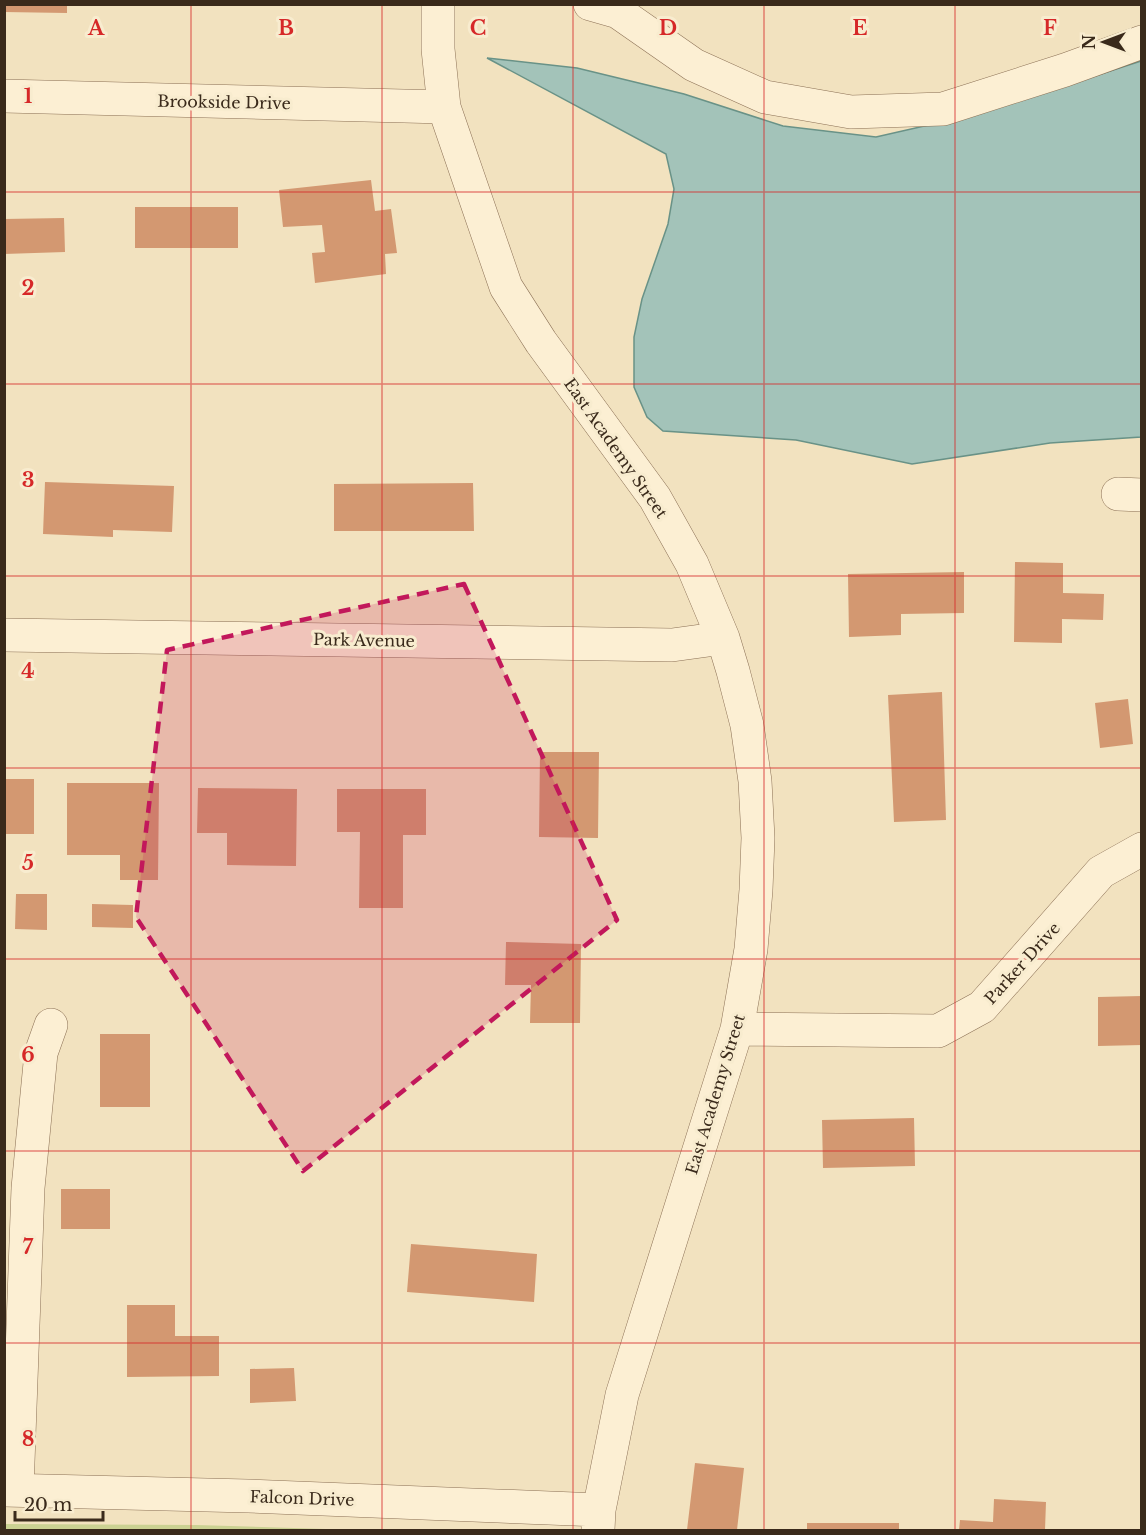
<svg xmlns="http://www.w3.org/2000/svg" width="1146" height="1535" font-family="'Libre Baskerville',serif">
	<rect width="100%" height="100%" fill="#f2e2bf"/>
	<path fill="#cbd192" d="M5,1524L196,1525L357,1530H5Z"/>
	<path fill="#a3c3b9" stroke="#699287" stroke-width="1.5" d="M487,58L577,68L684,94L783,126L876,137L977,114L1141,61V437L1050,443L912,464L796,440L663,431L647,417L634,387V337L642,299L668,224L674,189L666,154Z"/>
	<path fill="#d39871" d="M4,4H67V13L4,12Z
		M371,180L375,211L391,209L397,253L385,254L386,274L315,283L312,253L325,252L322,225L283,227L279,190Z
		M135,207H238V248H135Z
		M64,218L65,252L4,254V219Z
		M45,482L174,486L172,532L113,530V537L43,534Z
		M473,483L474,531H334V484Z
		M1015,562L1063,563V593L1104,594L1103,620L1062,619V643L1014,642Z
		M964,572V613L901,614V635L849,637L848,574Z
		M942,692L946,820L894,822L888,695Z
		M1128,699L1133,744L1100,748L1095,703Z
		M540,752H599L598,838L539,837Z
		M4,779H34V834H4Z
		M67,783H159L158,880H120V855H67Z
		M198,788L297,789L296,866L227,865V833H197Z
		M337,789H426V835H403V908H359L360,832H337Z
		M16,894H47V930L15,929Z
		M92,904L133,905V928L92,927Z
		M506,942L581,944L580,1023H530L531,985H505Z
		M1142,996V1045L1098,1046V997Z
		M100,1034H150V1107H100Z
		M914,1118L915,1166L823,1168L822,1120Z
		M61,1189H110V1229H61Z
		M411,1244L537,1254L534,1302L407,1292Z
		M127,1305H175V1336H219V1376L127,1377Z
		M294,1368L296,1401L250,1403V1369Z
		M695,1463L744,1468L737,1530H687Z
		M994,1499L1046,1502L1045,1530H959L960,1520L993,1522Z
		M807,1523H899V1530H807Z"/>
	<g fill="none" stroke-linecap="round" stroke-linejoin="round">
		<defs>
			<path id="minor" d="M438,4V49L444,107L506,287L541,342L655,498L692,564L723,638L733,671L747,725L755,781L758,838L756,890L751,949L737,1029L622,1395L599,1510L598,1530
				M590,4L618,12L694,65L765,97L851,112L943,109L1065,70L1142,42
				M4,96L444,107
				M1118,494L1142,495
				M4,635L672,645L723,638
				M737,1029L938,1031L982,1007L1101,872L1142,849
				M4,1490L248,1496L599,1510
				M17,1490L28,1188L41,1053L51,1025"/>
		</defs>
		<use href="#minor" stroke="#8c7156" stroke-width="34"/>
		<use href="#minor" stroke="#fcefd3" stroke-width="33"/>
	</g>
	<path fill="#c2185b" fill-opacity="0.2" stroke="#c2185b" stroke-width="4.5" stroke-dasharray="12 8" stroke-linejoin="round" d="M464,584L617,920L303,1171L136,917L167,650Z"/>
	<path fill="none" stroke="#d62828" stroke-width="1.5" stroke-opacity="0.55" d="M191,4V1530M382,4V1530M573,4V1530M764,4V1530M955,4V1530M4,192H1142M4,384H1142M4,576H1142M4,768H1142M4,959H1142M4,1151H1142M4,1343H1142"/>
	<g text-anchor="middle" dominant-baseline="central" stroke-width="6" stroke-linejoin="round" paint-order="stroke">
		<g font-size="16" fill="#3a2a1b" stroke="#f8eccf">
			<text transform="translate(224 102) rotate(1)">Brookside Drive</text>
			<text transform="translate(616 448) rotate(55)">East Academy Street</text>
			<text transform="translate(364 640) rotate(1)">Park Avenue</text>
			<text transform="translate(1022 963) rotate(-48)">Parker Drive</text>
			<text transform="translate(715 1094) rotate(-73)">East Academy Street</text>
			<text transform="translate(302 1498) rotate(2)">Falcon Drive</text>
		</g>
	</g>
	<g font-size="20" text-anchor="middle" font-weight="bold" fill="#d62828" stroke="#f8eccf" stroke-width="6" stroke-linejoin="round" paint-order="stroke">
		<text x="96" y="35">A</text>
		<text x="286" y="35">B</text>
		<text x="478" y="35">C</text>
		<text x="668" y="35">D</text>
		<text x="860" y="35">E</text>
		<text x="1050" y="35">F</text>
		<text x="28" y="103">1</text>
		<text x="28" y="295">2</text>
		<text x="28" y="487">3</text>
		<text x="28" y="678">4</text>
		<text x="28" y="870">5</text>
		<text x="28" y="1062">6</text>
		<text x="28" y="1254">7</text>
		<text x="28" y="1446">8</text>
	</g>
	<rect width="1146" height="1535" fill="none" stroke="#3a2a1b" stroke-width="12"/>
	<g transform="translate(1104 42) rotate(270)" stroke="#f8eccf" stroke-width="4.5" paint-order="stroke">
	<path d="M0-4.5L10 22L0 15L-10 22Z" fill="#3a2a1b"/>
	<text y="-9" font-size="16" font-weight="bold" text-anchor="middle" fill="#3a2a1b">N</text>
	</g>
	<path d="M15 1511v9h88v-9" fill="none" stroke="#3a2a1b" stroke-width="3"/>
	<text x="24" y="1511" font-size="18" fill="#3a2a1b" stroke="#f8eccf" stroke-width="4.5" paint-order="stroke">20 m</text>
</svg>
